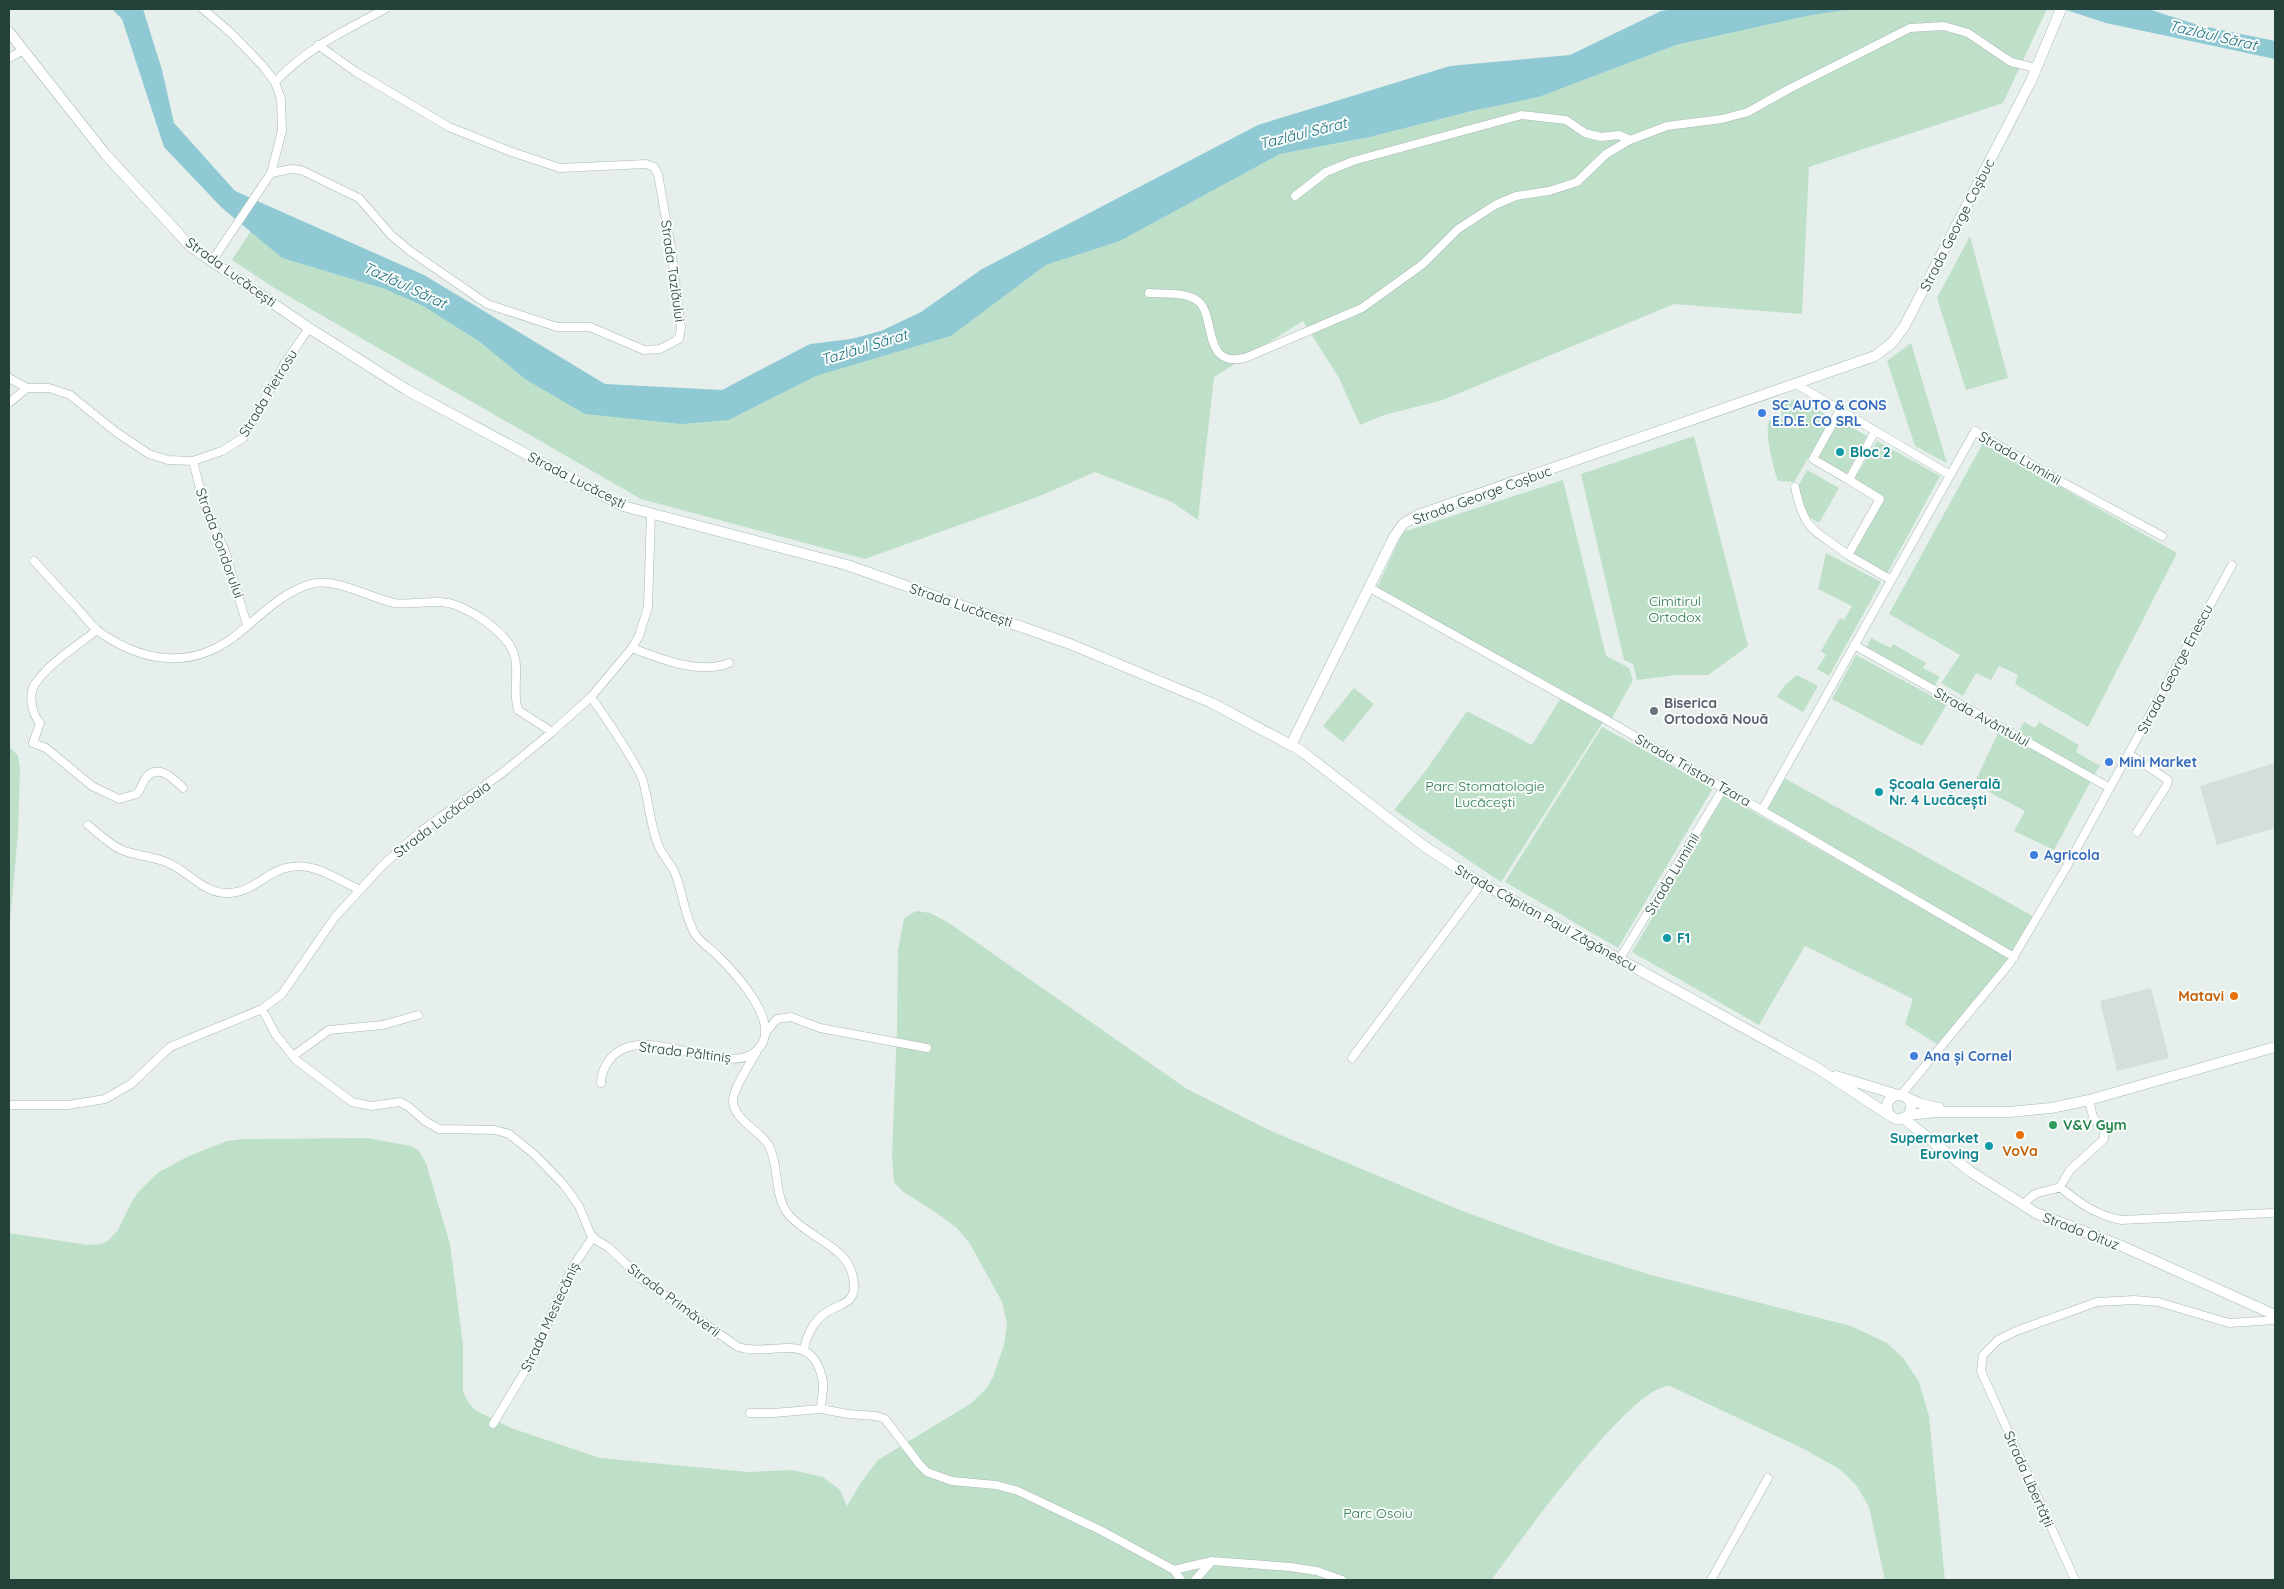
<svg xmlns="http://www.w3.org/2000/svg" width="2284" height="1589" font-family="Quicksand,sans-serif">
	<rect width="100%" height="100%" fill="#e6efeb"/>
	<path fill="#d4dfda" d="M2275,763V828L2217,845L2200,786Z
		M2151,988L2169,1058L2117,1071L2100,1001Z"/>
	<path fill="#bfe0c8" d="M1853,9H2047L2003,103L1809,167L1802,314L1674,304L1443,400L1384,415L1360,425L1339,378L1303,321L1214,377L1198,520L1172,502L1095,472L1040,496L865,559L641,499L276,289L232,260L251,231L282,258L385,289L423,306L480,342L525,379L729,420L816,376L951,336L1046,265L1120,241L1280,154L1370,137L1472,111L1539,97L1676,45L1812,15Z
		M1970,236L2008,378L1966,390L1937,298Z
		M1911,343L1947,463L1915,446L1887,361Z
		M1797,398L1832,418L1794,482L1778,481C1774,470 1762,426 1771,419C1773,417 1779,415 1782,414L1779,405Z
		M1838,420L1867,436L1846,475L1816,459Z
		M1694,436L1748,646L1708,675H1677L1637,680L1633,664L1624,660L1581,474Z
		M1877,441L1940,476L1887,574L1852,554L1883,498L1854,480Z
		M1983,443L2177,553L2088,727L2015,684L2018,675L1999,666L1991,680L1976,673L1963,696L1941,683L1960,655L1889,614Z
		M1807,470L1839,488L1819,523L1807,516L1797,488Z
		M1563,480L1606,656L1629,668L1633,680L1611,720L1376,590L1403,532Z
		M1826,553L1881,582L1829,676L1817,669L1826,655L1821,651L1840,618L1844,620L1852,606L1818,589Z
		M1871,638L1891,648L1893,644L1926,663L1923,668L1940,677L1934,686L1866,648Z
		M1856,655L1947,704L1922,746L1832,699Z
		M1797,675L1818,686L1803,712L1777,697L1785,685Z
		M1354,688L1374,704L1343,742L1323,726Z
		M1562,696L1605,719L1501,882L1394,810L1427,769L1467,711L1532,745Z
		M2024,722L2035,728L2039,722L2079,745L2076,752L2100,766L2094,775L2018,732Z
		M1602,727L1713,788L1618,948L1505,882Z
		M1999,731L2091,781L2054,850L2014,831L2025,811L1974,784Z
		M9,746L18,756L20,769L18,833L9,932Z
		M1784,778L2033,916L2011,952L1767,810Z
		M1724,795L2008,958L1940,1046L1905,1024L1913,999L1805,946L1759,1025L1632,952Z
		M916,911L930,913L949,923L1187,1089L1269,1130L1460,1210L1558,1246L1651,1275L1851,1326L1887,1343L1904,1359L1919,1382L1929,1416L1945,1580H1885L1869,1507L1857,1486L1841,1470L1802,1448L1670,1386C1630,1385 1519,1544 1491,1580H9V1233L88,1245L101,1244L109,1240L118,1230L131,1203L139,1191L159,1172L189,1156L227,1141L243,1139L367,1138L411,1146L419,1151L426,1163L450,1244L463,1345V1392L469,1403L475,1410L511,1428L600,1458L748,1472L792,1470L823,1477L840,1490L847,1506L862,1481L878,1460L970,1404L986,1389L993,1377L1004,1345L1007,1324L1002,1302L970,1244L957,1228L938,1214L902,1191L894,1182L892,1156L897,1029L898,950L904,918Z"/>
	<path fill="#8ec9d4" d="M112,9H143L162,70L174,123L235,191L424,275L605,384L722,390L810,344L851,339L881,331L921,312L982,269L1258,125L1450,66L1570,55L1661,11L1675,9H1853L1812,15L1676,45L1539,97L1472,111L1370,137L1280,154L1120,241L1046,265L951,336L816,376L729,420L682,424L585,414L525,379L480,342L423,306L385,289L282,258L221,207L164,147L122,19Z
		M2063,9H2148L2198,25L2275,41V59L2106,23Z"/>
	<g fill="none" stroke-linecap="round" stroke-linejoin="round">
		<defs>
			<path id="street" d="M203,9L231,33L262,65L275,82L281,99L282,131L271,173L212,261
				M9,58L23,50
				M275,82C307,48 344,31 385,9
				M271,173L291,169L301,170L359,198L391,235L410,251L487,304L557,327H590L644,350L660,349L679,339L681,327L671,248L658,174L654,167L646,164L560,168L509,151L449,127L356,72L318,45
				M1295,196L1326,172L1353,161L1522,115L1566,120L1585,133L1601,137L1619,135L1630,140L1667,126L1722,119L1748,112L1787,90L1910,28L1944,26L1968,33L2011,62L2036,68
				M1149,293C1163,294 1187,292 1198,301C1217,317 1201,368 1245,358L1362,308L1423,264L1458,229L1495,205L1516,196L1549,191L1577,182L1606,154L1630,140
				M9,378L27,388H49L70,395L116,432L149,454L168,460L193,461L222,451L243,438L285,363L309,328
				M1796,384L1950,475
				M9,403L27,388
				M1840,410L1813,459L1849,480L1875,431
				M193,461L205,508L225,551L247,625
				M1849,480L1880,499L1848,555L1891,580
				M1795,487C1805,534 1815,529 1848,555
				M34,561C49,577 63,593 78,609C84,616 91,625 98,631C140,661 187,670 231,639C256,621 279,593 311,584C335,577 370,598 394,603C415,606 438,597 458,606C475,613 498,628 509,644C523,664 511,688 518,710L552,732
				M1370,588L1605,719L2014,957
				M97,630C77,646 50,662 35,684C28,695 32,714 40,723L33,743L46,748L92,786L119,799L137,794C141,789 142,784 145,779C157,762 173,778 183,788
				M1854,645L2110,788
				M632,648C661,659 699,675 729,663
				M591,697C606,718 620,739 633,761C636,767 641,774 643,781C649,802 650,826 659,847C663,856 671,864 675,873C683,893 684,915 695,934C700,942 710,948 717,955C735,973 777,1018 762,1044C736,1088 645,1016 610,1059C604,1067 601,1074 601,1083
				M2129,754L2168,780L2167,785L2137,832
				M1762,810L1975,431L2049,475L2162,536
				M88,825C98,833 110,845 122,850C136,856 152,856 166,862C190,871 203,895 230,893C245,892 256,884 268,876C303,854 327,874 360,890
				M1619,960L1724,787
				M262,1009L276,1035L296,1060L352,1102L371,1106L400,1102L409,1107L425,1121L439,1129L495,1130L509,1134L534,1154L564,1185L579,1206L590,1233L596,1240L608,1247L643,1280L738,1347C772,1358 813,1327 823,1382C824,1391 821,1400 821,1409
				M766,1032L777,1019L791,1017L820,1028L927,1048
				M757,1051C751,1063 732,1089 733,1102C735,1121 761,1131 769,1146C780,1167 773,1196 789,1215C810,1240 853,1247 854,1285C855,1304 839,1304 827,1312C814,1320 806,1336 804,1350
				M293,1056L329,1030L383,1025L418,1015
				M1352,1058L1482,883
				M1901,1095L2010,963L2067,866L2232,565
				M9,1105H68L105,1099L131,1084L170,1047L262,1009L282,994L335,917L384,864L420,832L502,773L552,732L591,697L632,648L639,636L648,607L651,513
				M2060,1187C2079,1203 2096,1215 2121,1220L2272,1213
				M2023,1206C2036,1188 2042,1194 2060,1187L2070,1170L2104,1139V1131L2093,1117L2089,1100
				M750,1413H773L821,1409L848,1414L876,1416L885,1419L920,1465L927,1472L952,1481L996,1485L1018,1491L1102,1531L1174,1570L1181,1580
				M493,1424L531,1361L572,1268L593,1237
				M1174,1570L1212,1561L1290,1567L1317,1571L1342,1580
				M1195,1580L1212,1561
				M1711,1580L1768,1478
				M2075,1580L1981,1371L1983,1355L1998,1340L2016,1331L2097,1302L2134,1300L2158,1302L2229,1323L2275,1320"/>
			<path id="secondary" d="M9,32L106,155L191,247L309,328L407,390L623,506L847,565L1070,644L1212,703L1300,750L1424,846L1474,879L1817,1068L1892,1117
				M1291,745L1394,537L1403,524L1418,515L1875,356L1892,343L1904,327L2031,81L2061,9
				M1836,1076L1898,1095
				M1887 1107a12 12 0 1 1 24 0a12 12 0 1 1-24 0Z
				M1906,1097L1921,1104L1939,1108
				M1908,1115L1937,1112H2009L2051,1108L2089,1100L2275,1047
				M1903,1118L1971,1172L2036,1213L2124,1247L2275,1315"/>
		</defs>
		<use href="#street" stroke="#a8b8b2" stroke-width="9"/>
		<use href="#secondary" stroke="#a4bbb3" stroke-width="11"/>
		<use href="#street" stroke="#fff" stroke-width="8"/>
		<use href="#secondary" stroke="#fff" stroke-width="10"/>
	</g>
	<g fill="#3f7fe0" stroke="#f7fbf9" stroke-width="2">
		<circle cx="1762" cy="413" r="5"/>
		<circle cx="2109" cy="762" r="5"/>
		<circle cx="2034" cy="855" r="5"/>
		<circle cx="1914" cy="1056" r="5"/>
	</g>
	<g fill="#0f9aa8" stroke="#f7fbf9" stroke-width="2">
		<circle cx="1840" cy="452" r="5"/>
		<circle cx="1879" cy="792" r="5"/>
		<circle cx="1667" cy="938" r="5"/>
		<circle cx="1989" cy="1146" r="5"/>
	</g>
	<circle fill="#6b7280" stroke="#f7fbf9" stroke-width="2" cx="1654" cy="711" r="5"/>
	<g fill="#e8710a" stroke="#f7fbf9" stroke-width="2">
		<circle cx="2234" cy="996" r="5"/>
		<circle cx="2020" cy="1135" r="5"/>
	</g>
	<circle fill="#2e9e5b" stroke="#f7fbf9" stroke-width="2" cx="2053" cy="1125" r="5"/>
	<g text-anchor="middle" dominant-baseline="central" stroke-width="4" stroke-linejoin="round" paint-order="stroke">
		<g font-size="14" fill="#24423a" stroke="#f7fbf9">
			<text transform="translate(1957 225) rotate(-63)">Strada George Coșbuc</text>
			<text transform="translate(673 271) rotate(82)">Strada Tazlăului</text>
			<text transform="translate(231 272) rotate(36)">Strada Lucăcești</text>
			<text transform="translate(268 393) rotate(-59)">Strada Pietrosu</text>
			<text transform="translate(2020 458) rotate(30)">Strada Luminii</text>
			<text transform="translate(577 480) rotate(27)">Strada Lucăcești</text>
			<text transform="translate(1482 495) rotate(-20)">Strada George Coșbuc</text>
			<text transform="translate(220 543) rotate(70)">Strada Sondorului</text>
			<text transform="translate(961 605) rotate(19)">Strada Lucăcești</text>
			<text transform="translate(2175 669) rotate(-62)">Strada George Enescu</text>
			<text transform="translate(1982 717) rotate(29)">Strada Avântului</text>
			<text transform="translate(1693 770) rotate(30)">Strada Tristan Tzara</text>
			<text transform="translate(442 819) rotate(-37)">Strada Lucăcioaia</text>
			<text transform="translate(1672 874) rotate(-59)">Strada Luminii</text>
			<text transform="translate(1546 918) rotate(29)">Strada Căpitan Paul Zăgănescu</text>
			<text transform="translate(685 1052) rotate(7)">Strada Păltiniș</text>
			<text transform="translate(2081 1231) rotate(21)">Strada Oituz</text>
			<text transform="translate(674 1300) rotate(37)">Strada Primăverii</text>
			<text transform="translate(550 1317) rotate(-65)">Strada Mestecăniș</text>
			<text transform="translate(2029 1479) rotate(66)">Strada Libertății</text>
		</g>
		<g font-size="14" font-weight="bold" fill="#366cbe" stroke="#f7fbf9" text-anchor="start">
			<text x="1772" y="405">SC AUTO &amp; CONS<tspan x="1772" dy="16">E.D.E. CO SRL</tspan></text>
			<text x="2119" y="762">Mini Market</text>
			<text x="2044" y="855">Agricola</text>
			<text x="1924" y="1056">Ana și Cornel</text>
		</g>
		<g font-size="14" font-weight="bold" fill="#0d838f" stroke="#f7fbf9" text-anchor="start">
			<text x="1850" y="452">Bloc 2</text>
			<text x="1889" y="784">Școala Generală<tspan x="1889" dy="16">Nr. 4 Lucăcești</tspan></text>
			<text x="1677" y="938">F1</text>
			<text x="1979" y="1138" text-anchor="end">Supermarket<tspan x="1979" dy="16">Euroving</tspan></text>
		</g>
		<g font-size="14" fill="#2d7a4b" stroke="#f7fbf9">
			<text x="1675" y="601">Cimitirul<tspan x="1675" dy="16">Ortodox</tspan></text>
			<text x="1485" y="786">Parc Stomatologie<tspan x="1485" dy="16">Lucăcești</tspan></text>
			<text x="1378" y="1513">Parc Osoiu</text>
		</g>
		<g font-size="14" font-weight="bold" fill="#5b616d" stroke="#f7fbf9" text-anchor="start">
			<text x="1664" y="703">Biserica<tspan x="1664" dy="16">Ortodoxă Nouă</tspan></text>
		</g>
		<g font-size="14" font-weight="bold" fill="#c56008" stroke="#f7fbf9" text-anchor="end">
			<text x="2224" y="996">Matavi</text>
			<text x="2020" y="1151" text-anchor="middle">VoVa</text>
		</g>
		<g font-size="14" font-weight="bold" fill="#27864d" stroke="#f7fbf9" text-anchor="start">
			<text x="2063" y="1125">V&amp;V Gym</text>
		</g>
		<g font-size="15" font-style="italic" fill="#1c6f80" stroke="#f7fbf9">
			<text transform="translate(2213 35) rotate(13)">Tazlăul Sărat</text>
			<text transform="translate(1303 133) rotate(-14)">Tazlăul Sărat</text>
			<text transform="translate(405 285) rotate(25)">Tazlăul Sărat</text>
			<text transform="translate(864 347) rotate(-17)">Tazlăul Sărat</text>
		</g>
	</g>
	<rect width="2284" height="1589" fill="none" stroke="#24423a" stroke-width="20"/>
</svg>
